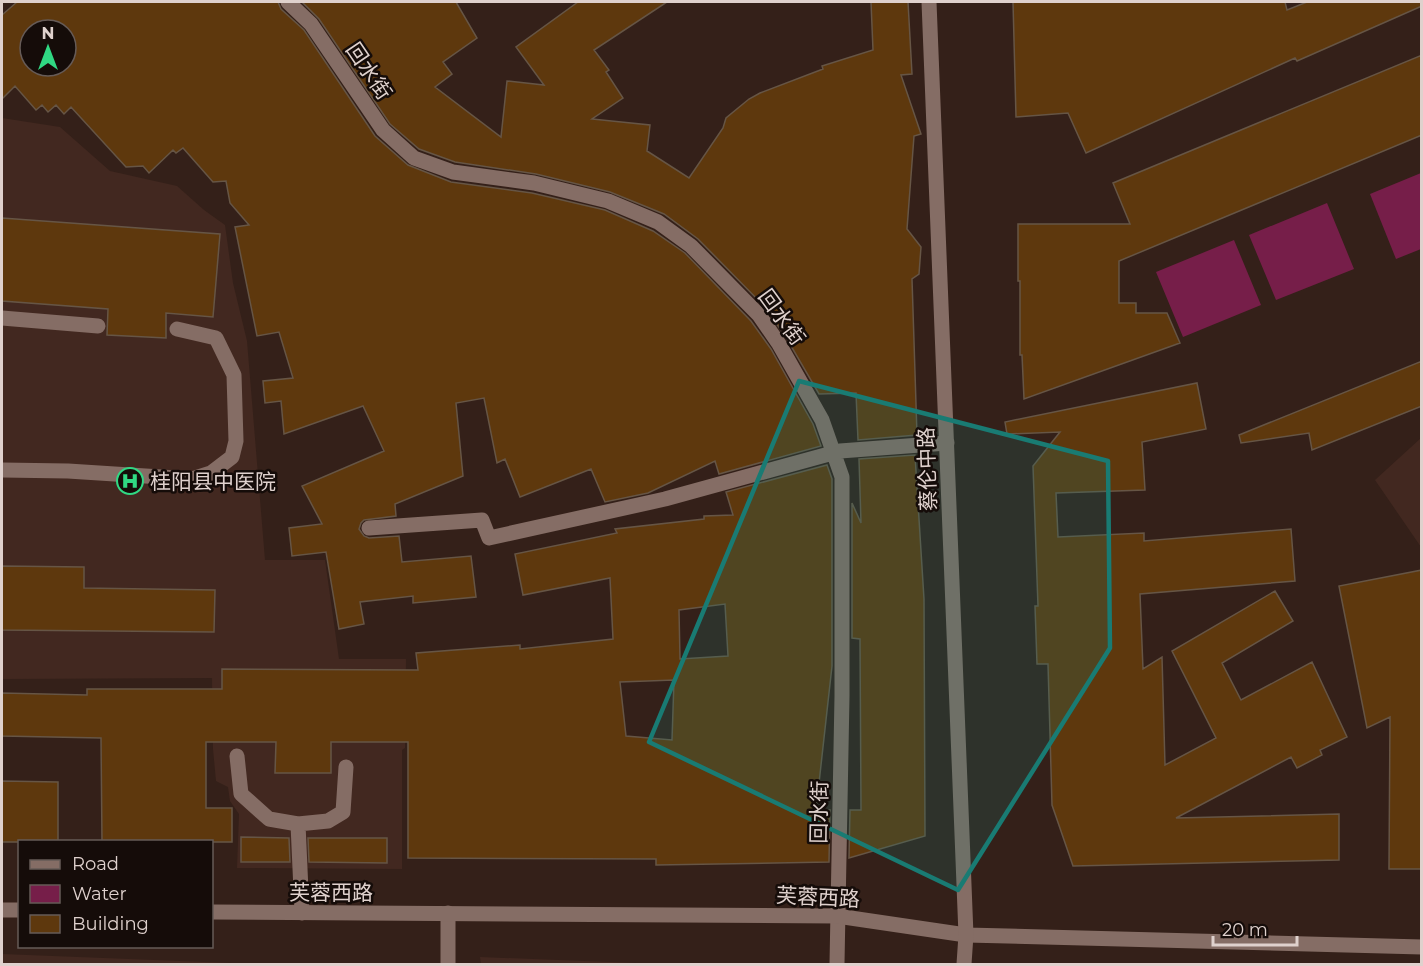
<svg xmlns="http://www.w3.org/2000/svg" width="1423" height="966" font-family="Montserrat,'Noto Sans SC',sans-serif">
	<rect width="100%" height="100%" fill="#342019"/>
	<path fill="#422820" d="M2,118L60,127L110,171L177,186L204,210L225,225L233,283L247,341L265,560H325L339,659H406L405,748L402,750V869L237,868L239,814L230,801L228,787L216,781L213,749L212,678L2,679Z
		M1421,438V547L1375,480Z
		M2,954L258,964H2Z
		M480,957L661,964H481Z"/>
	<path fill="#761e49" d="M1421,173V249L1396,259L1370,194Z
		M1327,203L1354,269L1276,300L1249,235Z
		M1234,240L1261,305L1183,337L1156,272Z"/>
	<path fill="#5e380d" stroke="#665545" stroke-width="1.5" fill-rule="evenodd" d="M17,2H278L281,9L304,30L375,136L408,165L451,182L532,193L605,210L653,231L685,253L751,321L771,349L813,424L821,446L719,474L715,461L648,493L605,502L591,469L520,497L505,459L497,463L484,398L456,403L463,476L395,504L396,516L364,520L361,523L359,529L364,536L369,538L399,536L402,562L471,556L476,597L413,603V596L360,602L364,624L339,629L326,552L292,556L289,528L322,524L302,486L384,451L363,406L284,434L281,401L265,403L263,381L293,378L279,332L257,336L235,227L249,225L230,203L226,181L213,182L183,148L176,153L173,150L149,173L143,166L126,167L71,107L64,114L56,105L48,112L42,105L36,110L15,86L2,99V15ZM30,30H66V66H30Z
		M302,2H456L477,38L443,62L452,74L435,87L501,137L507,81L544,85L516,47L578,2H667L594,50L609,70L606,72L623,98L592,119L650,125L647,151L689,178L723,128L726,118L749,99L760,93L823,69L822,66L873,50L871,2H908L912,74L901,75L921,134L914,136L907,229L921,247L919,274L912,279L917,435L858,440L856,393L819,394L787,339L766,308L698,239L664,214L610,192L536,174L455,162L419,149L390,124L319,19Z
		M1013,2H1285L1287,10L1307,2H1422V6L1297,61L1295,58L1086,153L1068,113L1016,117Z
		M1422,55V135L1119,261V303H1136V313H1167L1180,343L1024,399L1022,355H1020V281H1018V224H1130L1113,183Z
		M2,218L220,234L213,317L166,313V338L107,335L108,309L2,301Z
		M1422,361V406L1312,450L1309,433L1241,443L1239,435Z
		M1197,383L1206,429L1142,442L1145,490L1056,493L1058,537L1144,533V541L1291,529L1295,581L1140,594L1143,669L1162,657L1165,765L1216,738L1172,651L1275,591L1293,621L1222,663L1241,700L1312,662L1347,737L1320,750L1322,755L1297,768L1291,757L1176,818L1339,814V860L1073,866L1052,805L1048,664H1037L1035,606H1038L1033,466L1060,432L1007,434L1005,422Z
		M915,455L924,599L925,836L849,858L850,810H861L860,639L852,638V503L861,523L859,459Z
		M827,465L832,479V666L816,810H830L829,862L656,865V859L408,858V742H331V773H275L276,742H206V808H232V842H102L101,738L2,736V693L87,695V689H222V669L418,670L416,653L520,645V649L613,639L610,578L523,595L515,554L617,533L615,529L704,519V516L733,515L726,492ZM725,604L728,656L680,659L679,610ZM674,680L672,740L626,736L620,682Z
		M2,566L84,567V588L215,590L214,632L2,630Z
		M1422,570V869H1389L1390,717L1367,728L1339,586Z
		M2,781L58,782V842H2Z
		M241,837L289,838L290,862H241Z
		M308,838H387V863L309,862Z"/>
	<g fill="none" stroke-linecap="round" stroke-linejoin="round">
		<path stroke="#856d65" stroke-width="15" d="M288,2L311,24L383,130L414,158L453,172L534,183L608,201L658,222L691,246L759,315L779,344L822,420L842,477V696L837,964
			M2,318L98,326
			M2,470L68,471L192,479L211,473L232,457L236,441L234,375L216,338L177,329
			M369,528L482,520L489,538L665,499L840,451L947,443
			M237,756L241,794L269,819L298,824L302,913
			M298,824L328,821L343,812L346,767
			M448,913V964"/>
		<path stroke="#856d65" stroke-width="15" d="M2,910H20
			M212,912L837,916L966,935L1422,947"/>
		<path stroke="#856d65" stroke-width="15" d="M929,2L966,935L964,964"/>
	</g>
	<path fill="#197b73" fill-opacity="0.2" stroke="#197b73" stroke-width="4.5" stroke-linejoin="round" d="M799,381L1108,461L1110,648L958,890L649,742Z"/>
	<defs>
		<symbol id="hospital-ring" viewBox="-11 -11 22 22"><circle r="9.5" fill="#150c09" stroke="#30d883" stroke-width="1.5"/><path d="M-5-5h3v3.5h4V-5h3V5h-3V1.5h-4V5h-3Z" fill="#30d883"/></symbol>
	</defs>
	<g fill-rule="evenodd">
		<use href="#hospital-ring" x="115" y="466" width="30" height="30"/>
	</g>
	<g text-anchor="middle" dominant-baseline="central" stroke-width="5" stroke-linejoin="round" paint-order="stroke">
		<g font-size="21" fill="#dfd1cd" stroke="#150c09">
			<text transform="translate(369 71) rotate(56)">回水街</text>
			<text transform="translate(782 317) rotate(54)">回水街</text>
			<text transform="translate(927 469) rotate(-92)">蔡伦中路</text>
			<text transform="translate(819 812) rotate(-89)">回水街</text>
			<text x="331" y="892">芙蓉西路</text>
			<text transform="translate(818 897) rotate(3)">芙蓉西路</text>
		</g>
		<g font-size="21" fill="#dfd1cd" stroke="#150c09" text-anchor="start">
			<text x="150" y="481">桂阳县中医院</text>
		</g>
	</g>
	<rect width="1423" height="966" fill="none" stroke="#dfd1cd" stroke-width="6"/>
	<rect x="18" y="840" width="195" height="108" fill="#150c09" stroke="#665b57" stroke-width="1.5"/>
	<rect x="30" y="860" width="30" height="9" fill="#856d65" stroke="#665b57" stroke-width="1.5"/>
	<text x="72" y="870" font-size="18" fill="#dfd1cd">Road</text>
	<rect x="30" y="885" width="30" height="18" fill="#761e49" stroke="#665b57" stroke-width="1.5"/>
	<text x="72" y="900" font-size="18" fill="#dfd1cd">Water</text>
	<rect x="30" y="915" width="30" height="18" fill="#5e380d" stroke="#665b57" stroke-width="1.5"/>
	<text x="72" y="930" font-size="18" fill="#dfd1cd">Building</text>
	<g transform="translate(48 48)"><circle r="28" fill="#150c09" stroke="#665b57" stroke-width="1.5"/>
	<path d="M0-4.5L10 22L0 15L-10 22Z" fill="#30d883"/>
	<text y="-9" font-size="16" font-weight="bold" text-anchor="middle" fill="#dfd1cd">N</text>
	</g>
	<path d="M1213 936v9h84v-9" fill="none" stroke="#dfd1cd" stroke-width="3"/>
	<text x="1222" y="936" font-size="18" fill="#dfd1cd" stroke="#150c09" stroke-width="4.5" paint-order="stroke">20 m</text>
</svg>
